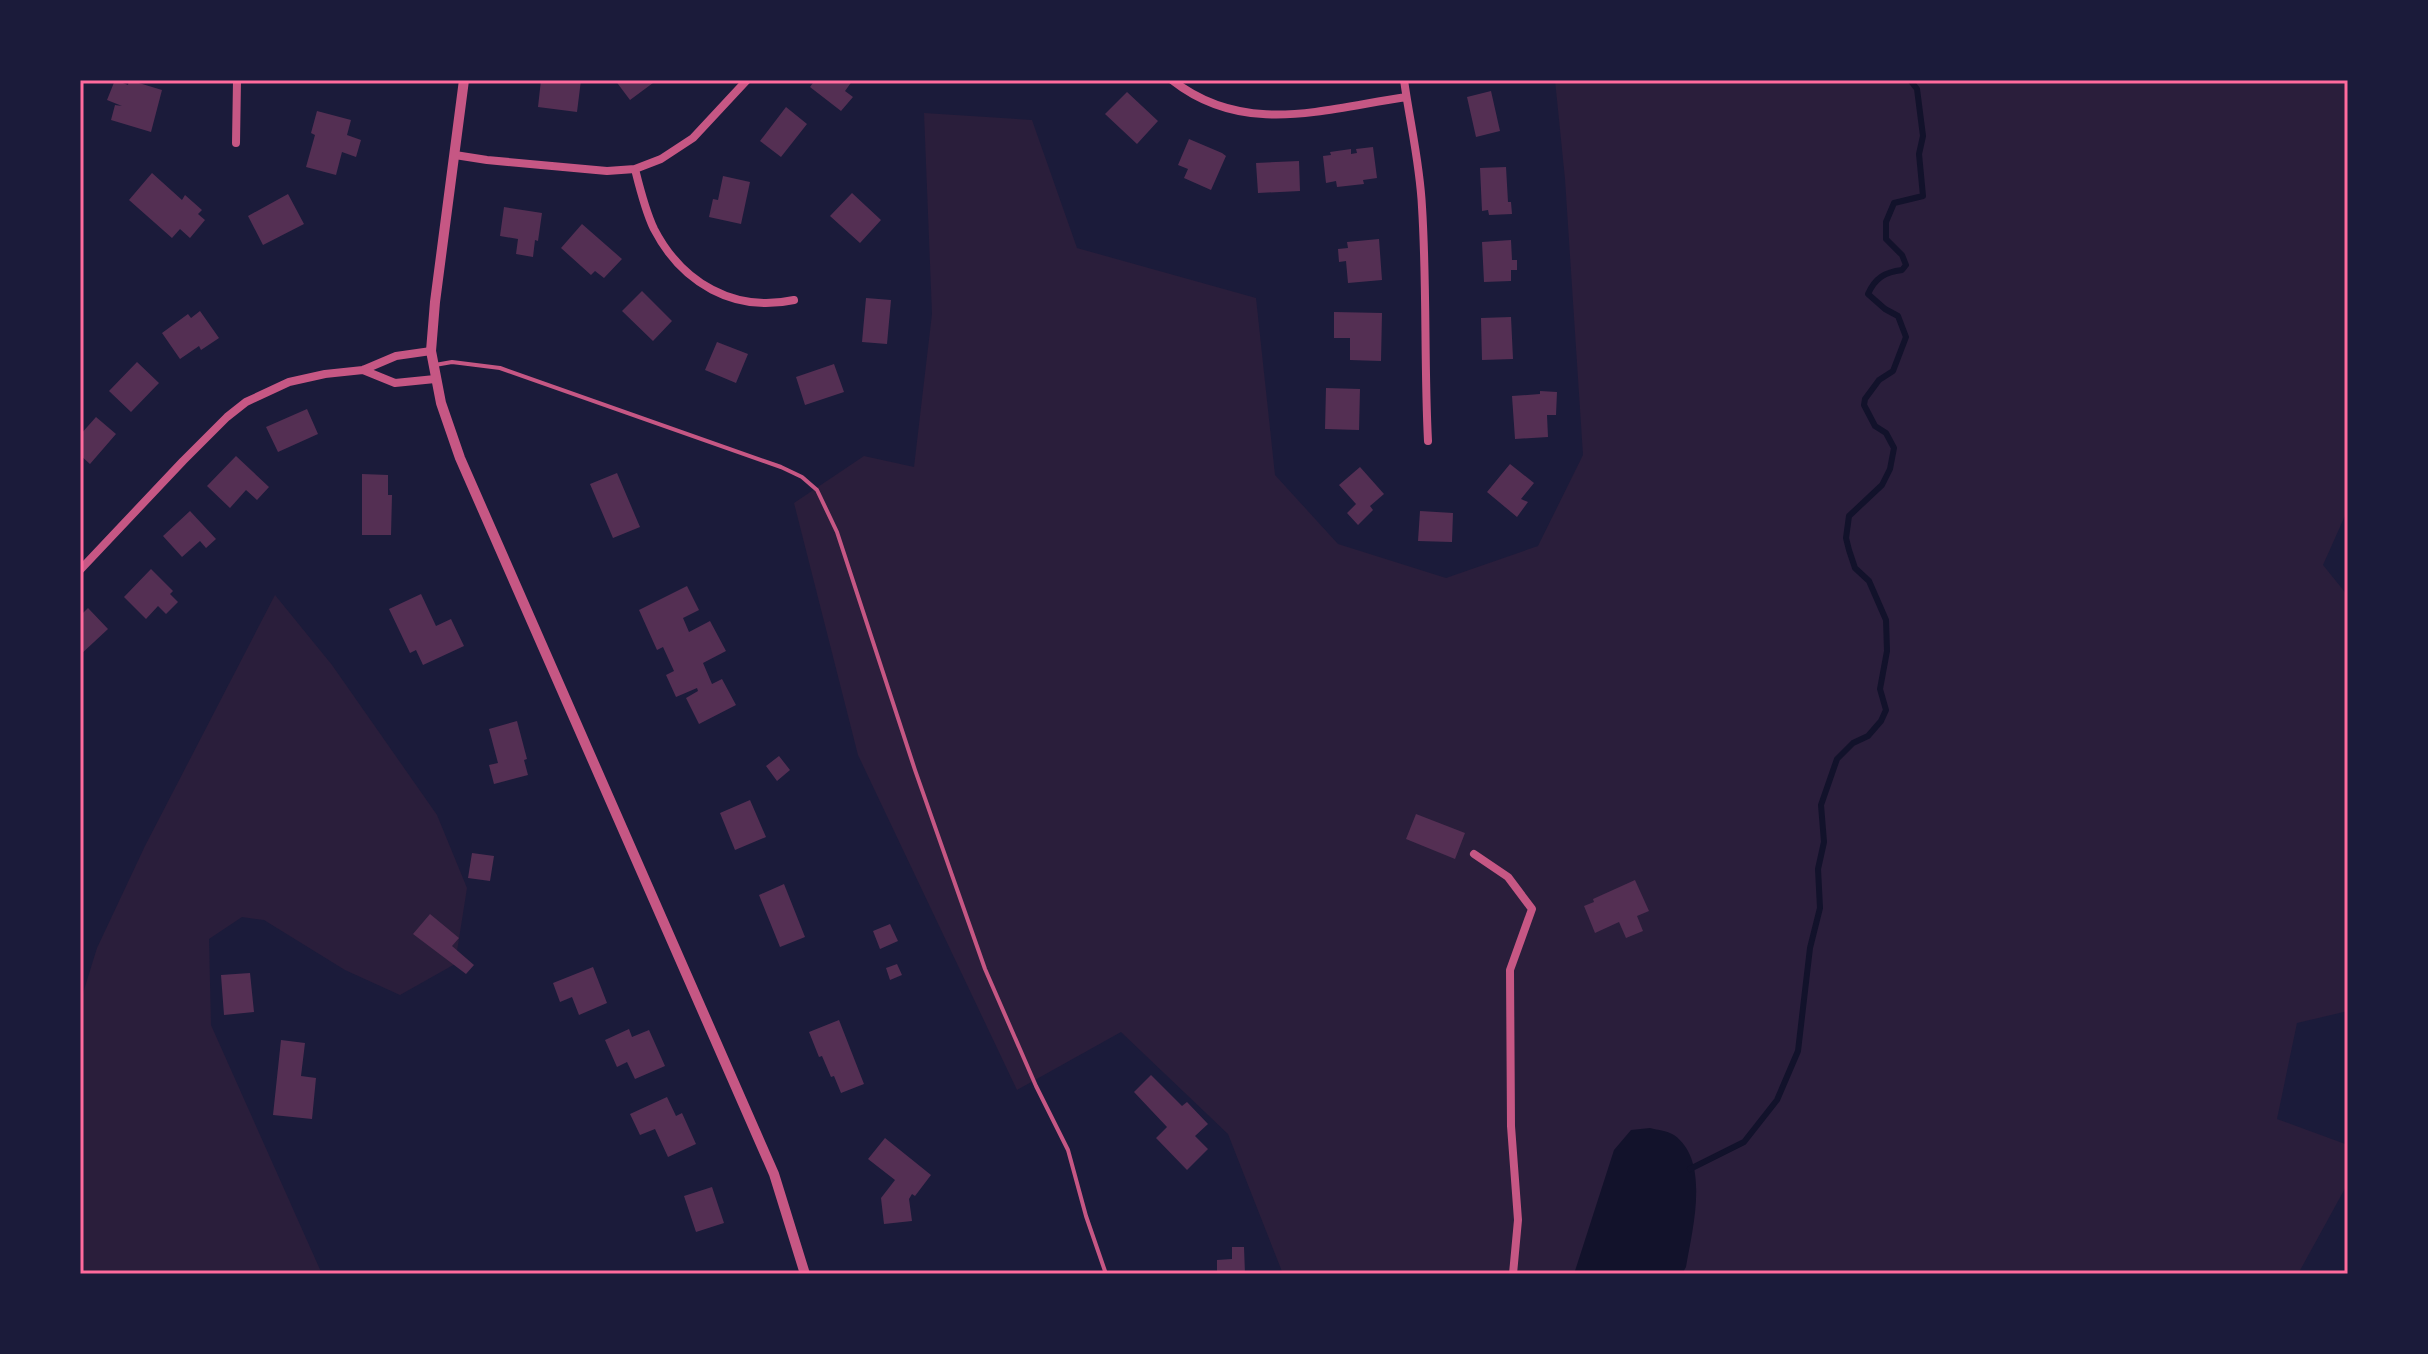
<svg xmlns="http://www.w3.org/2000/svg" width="2428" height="1354" font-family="Inter,sans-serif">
	<rect width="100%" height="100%" fill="#1b1b3a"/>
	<path fill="#2a1e3b" d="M1555,80H2348V509L2323,565L2348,596V1011L2297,1023L2277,1119L2348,1145V1183L2298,1274H1283L1228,1134L1121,1032L1017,1090L858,755L794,503L864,456L914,467L932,314L924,113L1032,120L1077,248L1256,298L1275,475L1338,544L1446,578L1538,546L1583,455L1565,179Z
		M275,595L332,665L437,815L467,888L455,964L400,995L345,970L264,920L242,917L209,939L211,1025L322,1274H80V1003L97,948L145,846Z"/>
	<path fill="#12122b" d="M1650,1128C1658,1130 1668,1131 1674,1135C1711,1161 1692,1231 1686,1267L1682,1274H1574L1614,1150L1631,1130Z"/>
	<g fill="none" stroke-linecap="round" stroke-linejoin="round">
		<path stroke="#12122b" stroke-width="6" d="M1690,1169L1744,1142L1777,1100L1798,1051L1810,948L1820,908L1818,869L1824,842L1821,805L1837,759L1853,743L1868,736L1881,721L1886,710L1880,689L1887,651L1886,620L1869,581L1855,568L1849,550L1846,538L1849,516L1882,485L1890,469L1894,448L1886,433L1875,426L1864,405L1865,399L1879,380L1893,371L1906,337L1898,316L1885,309L1868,294C1875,278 1885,272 1902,270L1906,265L1902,255L1886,239V222L1894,203L1923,196L1919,154L1923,136L1917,89L1910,80"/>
	</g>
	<path fill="#542f53" d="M115,80L128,85L129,80L162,90L151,132L111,120L115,105L122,106L107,100Z
		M541,80H581L577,112L538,107Z
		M615,80H657L630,100Z
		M815,80H853L845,91L853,97L841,111L810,87Z
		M1491,91L1500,131L1476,137L1467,97Z
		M1127,92L1158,121L1137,144L1105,114Z
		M786,107L807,124L781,157L760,141Z
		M317,111L351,120L347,135L361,140L356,157L342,152L336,175L306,167L315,135L311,133Z
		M1189,139L1222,153L1226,156L1211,190L1184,178L1188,169L1178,165Z
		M1373,147L1377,178L1363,180L1364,184L1337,187L1336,181L1326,183L1323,156L1331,155L1330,152L1351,149V154L1357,153L1356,149Z
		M1299,161L1300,191L1258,193L1256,163Z
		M1506,167L1508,202H1511L1512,214L1489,215L1488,210L1482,211L1480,168Z
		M152,173L182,200L185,195L202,210L198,214L205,220L190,238L180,229L172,238L129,200Z
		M723,176L750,182L741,224L709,217L713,199L718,200Z
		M852,193L881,220L860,243L830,216Z
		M288,194L304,224L263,245L248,216Z
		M504,207L542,213L538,241L535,240L533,257L516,254L518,239L500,236Z
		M582,224L622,259L604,278L595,271L591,275L561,248Z
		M1379,239L1382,280L1348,283L1346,261L1339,262L1338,249L1348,248L1347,242Z
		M1511,240L1512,260H1517V270H1511V281L1484,282L1482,242Z
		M642,291L672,321L653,341L622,311Z
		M866,298L891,300L887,344L862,342Z
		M200,311L219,338L201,350L199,346L180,359L162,333L188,314L191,318Z
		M1334,312L1382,313L1381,361L1350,360V338H1334Z
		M1511,317L1513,359L1482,360L1481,318Z
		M717,342L748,354L736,383L705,370Z
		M137,362L159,383L131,412L109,391Z
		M834,364L844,392L805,405L796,377Z
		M1326,388L1360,389L1359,430L1325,429Z
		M1540,391L1557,392L1556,415H1547L1548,437L1515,439L1512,396L1540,394Z
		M307,409L318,434L278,452L266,427Z
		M96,417L116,434L90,464L80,455V435Z
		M236,456L269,487L257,500L246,490L230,508L207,486Z
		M1510,464L1534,483L1521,499L1528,502L1517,517L1487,492Z
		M1360,467L1384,494L1370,506L1373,510L1358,525L1347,513L1356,504L1339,485Z
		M617,473L640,527L613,538L590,484Z
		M362,474L388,475V495H392L391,535H362Z
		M190,511L216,539L206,548L200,541L182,557L163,536Z
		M1420,511L1453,513L1452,542L1418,541Z
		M151,569L173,591L170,594L178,602L166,614L158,606L146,619L124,597Z
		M687,586L699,610L683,618L689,632L710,621L726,651L703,663L712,684L722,679L736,705L699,724L686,698L698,691L697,688L676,697L666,675L674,671L663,647L657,650L639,610Z
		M421,594L436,626L451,619L464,646L423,665L416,650L410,653L389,609Z
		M88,608L108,629L80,655V616Z
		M517,721L527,759L524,760L528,775L494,784L489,765L498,763L489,729Z
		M779,756L790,770L777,781L766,766Z
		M750,800L766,837L735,850L720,813Z
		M1416,814L1465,833L1455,859L1406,839Z
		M472,853L494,856L490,881L468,878Z
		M1635,880L1649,911L1637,916L1643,931L1626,938L1619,922L1595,933L1584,906L1594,902L1593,899Z
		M784,884L805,937L780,947L759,895Z
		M430,914L459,938L452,946L474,965L466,974L413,934Z
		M890,924L898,941L880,949L873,931Z
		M897,964L902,975L890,980L886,968Z
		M593,967L607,1003L579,1015L572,997L560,1002L553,983Z
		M250,973L254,1012L224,1015L221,975Z
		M839,1020L864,1084L841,1093L834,1076L831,1077L822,1056L819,1057L809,1032Z
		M629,1029L632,1037L649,1030L665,1066L635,1079L627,1062L617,1067L605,1040Z
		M281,1040L305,1043L301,1076L316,1078L312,1119L273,1115Z
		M1151,1075L1182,1106L1187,1102L1208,1124L1195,1136L1208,1149L1187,1170L1156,1138L1167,1127L1134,1092Z
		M667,1097L676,1116L682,1113L696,1144L668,1157L655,1129L640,1135L630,1114Z
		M885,1138L931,1175L915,1196L912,1194L909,1199L912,1221L884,1224L881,1198L895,1180L868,1159Z
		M712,1187L724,1223L696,1232L684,1196Z
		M1232,1247H1244L1245,1274H1217V1260L1232,1259Z"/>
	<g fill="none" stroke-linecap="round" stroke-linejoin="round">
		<path stroke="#c65784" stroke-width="4" d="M435,365L452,362L500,368L781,467L802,477L817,490L837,532L915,770L985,969L1036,1086L1068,1150L1086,1216L1106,1274"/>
		<path stroke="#c65784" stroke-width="8" d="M1172,80C1244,137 1324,109 1406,97
			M1404,80C1410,123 1420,164 1422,207C1427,285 1424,363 1428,441
			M236,143L237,80
			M455,155L487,160L607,171L635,169L661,159L693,138L747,80
			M635,169C640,189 645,210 654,229C682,283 734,313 794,300
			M363,370L395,383L435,379
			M80,570L183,461L227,417L246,402L289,382L325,374L363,370L396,356L431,351
			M1474,854L1508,877L1532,909L1510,970L1511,1126L1518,1220L1513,1274"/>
		<path stroke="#c65784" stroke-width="10" d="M464,80L435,302L431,351L441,403L460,458L774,1174L805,1274"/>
	</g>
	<rect width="2428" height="1354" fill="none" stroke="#1b1b3a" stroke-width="164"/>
	<rect x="82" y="82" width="2264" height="1190" fill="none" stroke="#ff6b9d" stroke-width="3"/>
</svg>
